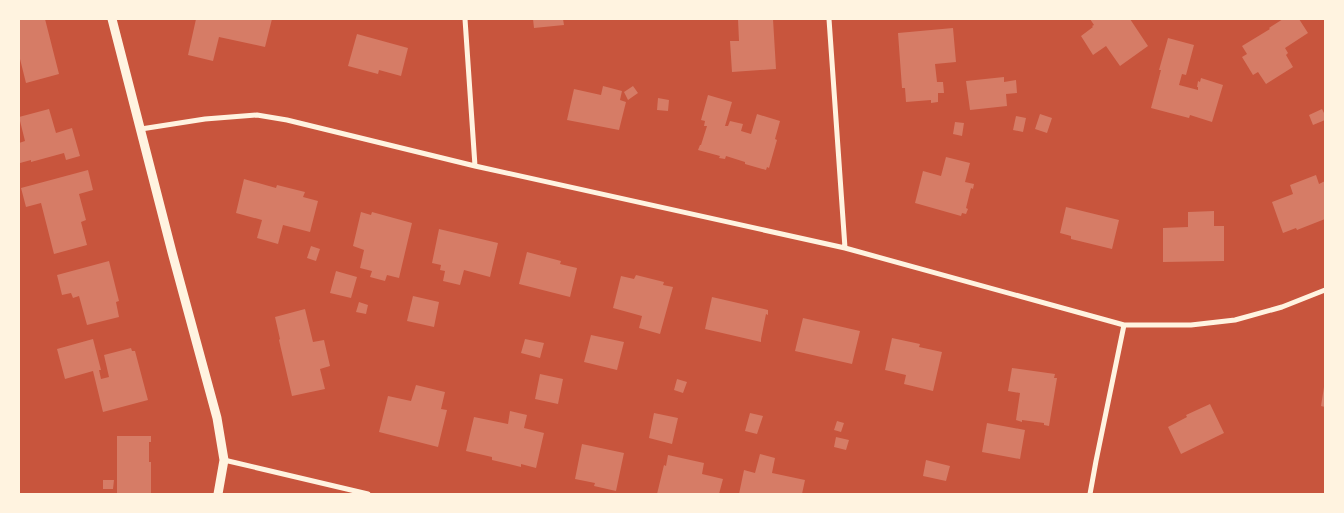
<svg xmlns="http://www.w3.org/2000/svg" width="1344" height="513" font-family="Arial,sans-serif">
	<rect width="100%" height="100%" fill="#c8553d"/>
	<path fill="#d67c66" d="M19,19H45L59,74L26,83L19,55Z
		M196,19H272L265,47L219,37L213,61L188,55Z
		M533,19H563L564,25L534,28Z
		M738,19H773L776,69L732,72L730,41H739Z
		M1090,19H1130L1148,46L1120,66L1106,46L1093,55L1081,36L1093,27L1092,26L1094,25Z
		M1283,19H1299L1308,33L1285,48L1288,53L1286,55L1293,67L1266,84L1258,72L1253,75L1242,57L1247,54L1242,46L1270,29L1269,28Z
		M953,28L956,62L935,64L937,82H943L944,93H938V102L931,103V100L906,102L905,88H902L898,33Z
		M357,34L408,48L401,76L379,70L378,74L348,66Z
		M1168,38L1194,45L1186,75L1182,74L1179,85L1198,90V87H1197L1198,81L1200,82L1201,78L1223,85L1212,122L1190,115L1189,118L1151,108L1161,70H1159Z
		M1004,77V82L1016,80L1017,93L1006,94L1007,106L970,110L966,81Z
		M603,86L622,91L620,100L626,102L619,130L567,120L574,89L601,95Z
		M633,86L638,93L628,100L624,92Z
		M708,95L732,102L725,126H728L730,121L743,124L741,131L751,134L757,114L780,121L775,139L777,140L769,168L767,167L766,170L745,164V162L726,156L725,159L719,158L720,156L698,150L700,145H701L707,126H704L705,121L701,120Z
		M658,98L669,100L668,111L657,110Z
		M49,109L56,133L72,128L80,156L66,160L64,153L31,162V160L20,163L19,157V143L25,141L19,117Z
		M1322,109L1325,115V120L1313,125L1309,115Z
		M1040,114L1052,118L1047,133L1035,129Z
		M1016,116L1026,118L1023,132L1013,130Z
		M955,122L964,123L962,136L953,134Z
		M946,157L970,163L965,182L974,184L973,189L971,188L966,208L968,209L966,214L962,213L961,216L915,203L923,171L941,176Z
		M88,170L93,190L79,194L86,220L81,222L87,245L54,254L41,203L26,207L21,188Z
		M1316,175L1319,184L1325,181V219L1297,230L1296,228L1283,233L1272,202L1293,194L1290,185Z
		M244,179L276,188L277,185L305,192L303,197L318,201L310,232L283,225L278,244L257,238L262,220L236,213Z
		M1066,207L1119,220L1112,249L1071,239V236L1060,233Z
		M1214,211V226H1224V261L1163,262V228L1188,227V212Z
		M361,212L371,215L372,212L412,223L399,278L387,275L385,281L370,277L372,271L360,268L364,250L353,246Z
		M439,229L498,243L490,277L464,270L460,285L443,281L445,271L440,270L441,265L432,263Z
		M311,246L320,249L316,261L307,258Z
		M527,252L561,261L560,264L577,268L570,297L519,284Z
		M109,261L119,301L116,302L119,317L87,325L79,296L73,298L71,293L62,295L57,275Z
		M336,271L357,277L351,298L330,293Z
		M636,275L664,282L663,285L673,287L660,334L639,328L642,316L613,308L621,276L634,279Z
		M413,296L439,302L434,327L407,321Z
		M712,297L768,310V315L766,314L761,339V342L705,329Z
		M359,302L368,305L366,314L356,312Z
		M305,309L313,342L324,340L330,366L320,369L325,389L292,396L279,340L280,339L275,317Z
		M803,318L860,331L852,364L795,351Z
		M591,335L624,342L617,370L584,362Z
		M892,338L920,344L919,347L942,352L933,391L904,384L906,375L885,370Z
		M93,339L101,370H99L101,379L109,377L104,355L131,348L132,351H135L148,400L103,412L93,371L65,379L57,349Z
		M525,339L544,343L540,358L521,353Z
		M1012,368L1055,374L1054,378H1057L1049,426L1044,425V423L1022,420V422L1016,420L1020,393L1008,391Z
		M540,374L563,379L558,404L535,399Z
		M677,379L687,382L683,393L674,390Z
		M416,385L445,392L441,409L447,410L438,447L379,432L388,396L411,401Z
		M1324,387H1325V407L1321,406Z
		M1210,404L1224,433L1181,454L1168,427L1187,417L1186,415Z
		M510,411L527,415L524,428L544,433L536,468L521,464V467L492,460V457L466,451L474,417L508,424Z
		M654,413L678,418L672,444L649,438Z
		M750,413L763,416L757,434L745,431Z
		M837,421L844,423L841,432L834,430Z
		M987,423L1025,430L1020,459L982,452Z
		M117,436H151V442H149V462H151V494H117Z
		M836,437L849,440L846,450L834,447Z
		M582,444L624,453L616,491L594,486L595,483L575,479Z
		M760,454L775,458L772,473L805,480L802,494H739L744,470L755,473Z
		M668,455L704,463L702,474L723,479L719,494H657L664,465L666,466Z
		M926,460L950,466L946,481L923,476Z
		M103,480H114L113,489H103Z"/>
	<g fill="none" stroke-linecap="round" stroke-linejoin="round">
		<path stroke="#fff3e0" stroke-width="5" d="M465,19L475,166
			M829,19L845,248
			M141,129L205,119L257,115L287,120L475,166L845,248L1124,325H1191L1235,320L1282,307L1325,290
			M224,460L368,494
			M1090,494L1096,461L1124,325"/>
		<path stroke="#fff3e0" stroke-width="9" d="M112,19L173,256L217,418L224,460L218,494"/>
	</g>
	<rect width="1344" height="513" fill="none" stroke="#fff3e0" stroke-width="40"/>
</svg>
